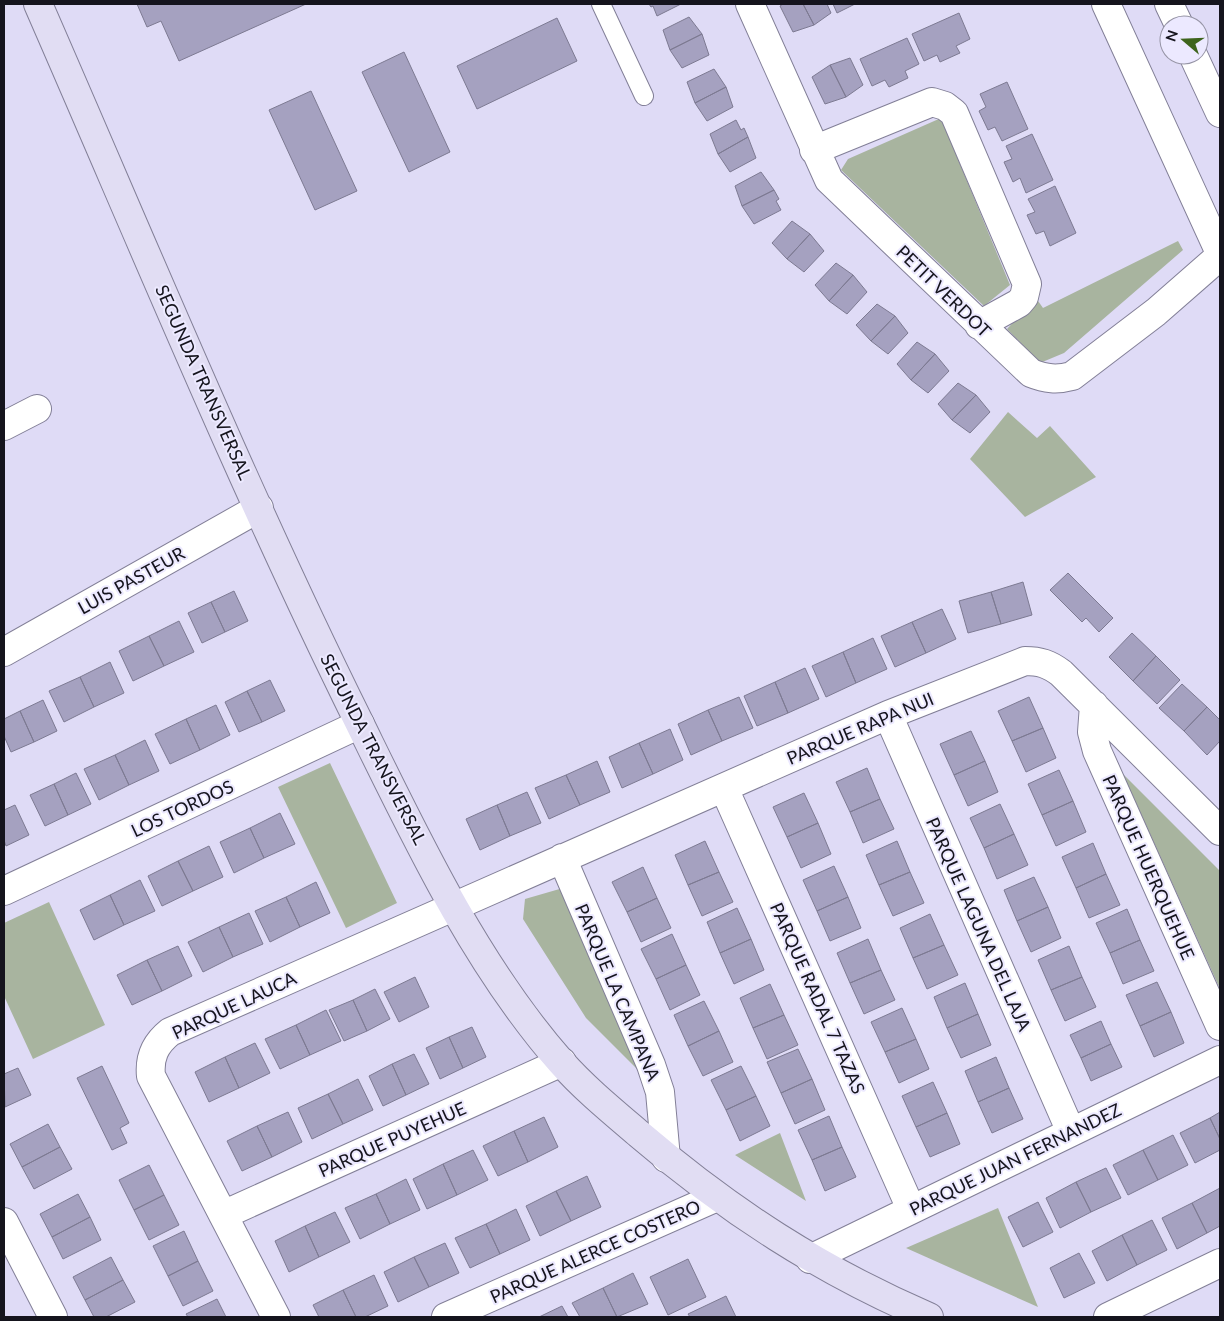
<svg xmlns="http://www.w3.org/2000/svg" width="1224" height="1321" font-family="Lato,sans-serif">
	<rect width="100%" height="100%" fill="#dfdbf6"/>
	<path fill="#a8b49f" d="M941,118L1010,285L984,306L841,170L848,159Z
		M1178,241L1183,250L1064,353L1040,363L1007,329L1036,298L1043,308Z
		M1008,412L1037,438L1050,426L1096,477L1025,517L970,459Z
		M330,763L397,903L346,928L278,787Z
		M1123,774L1220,871V989Z
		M563,888L639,1071L586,1018L523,919L525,899Z
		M49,902L105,1025L33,1059L4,996V923Z
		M780,1133L806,1201L735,1155Z
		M998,1208L1038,1307L906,1248Z"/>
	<path fill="#a5a1c0" stroke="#7d7a92" d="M137,4H306L179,61L161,21L147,27Z
		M649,4H681L657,16L653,6L651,7Z
		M783,4H803L814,25L793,32L780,6Z
		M803,4H827L831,13L814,25Z
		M833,4H855L837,13Z
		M959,13L970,39L956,46L960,53L940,62L937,55L924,61L912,34Z
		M689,17L702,34L670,50L663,30Z
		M557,18L577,61L477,109L457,66Z
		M702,34L709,55L682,68L670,50Z
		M907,38L919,64L905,71L908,78L889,87L885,80L872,86L860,59Z
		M404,52L450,152L409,172L362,72Z
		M850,58L863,85L846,97L830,65Z
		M830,65L846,97L825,104L812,77Z
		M714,69L726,87L695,103L687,82Z
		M1007,82L1028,129L1002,141L995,127L988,130L979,111L986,107L980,94Z
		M726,87L733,107L707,121L695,103Z
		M311,91L357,191L315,210L269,110Z
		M736,120L741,130L744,128L748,137L718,154L710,134Z
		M1032,134L1053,180L1026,193L1020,178L1013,182L1004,162L1012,159L1006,146Z
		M748,137L756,158L730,172L718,154Z
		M761,172L774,190L742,206L735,186Z
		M1055,186L1076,233L1050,246L1044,231L1036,234L1027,215L1035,212L1028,199Z
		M774,190L779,199L776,201L781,210L754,224L742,206Z
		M792,221L810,234L787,259L772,243Z
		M810,234L824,251L804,272L787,259Z
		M836,263L853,275L829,301L815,285Z
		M853,275L867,292L847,314L829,301Z
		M877,304L895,316L871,341L856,325Z
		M895,316L908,333L888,354L871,341Z
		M917,342L935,354L911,380L897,364Z
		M935,354L949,371L928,393L911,380Z
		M958,383L976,395L952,420L938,404Z
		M976,395L990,412L970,433L952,420Z
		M1068,573L1113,618L1099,632L1086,618L1082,622L1050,590Z
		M1023,582L1032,615L1001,624L991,592Z
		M234,591L248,621L225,632L211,602Z
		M991,592L1001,624L968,633L959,601Z
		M211,602L225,632L202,643L188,613Z
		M942,609L956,639L926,653L912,622Z
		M179,621L194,652L164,666L149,636Z
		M912,622L926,653L895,667L881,636Z
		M1132,633L1156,656L1133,681L1109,657Z
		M149,636L164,666L133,681L119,651Z
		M873,638L887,669L856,683L843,652Z
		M843,652L856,683L826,697L812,666Z
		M1156,656L1180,680L1157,704L1133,681Z
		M110,662L124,693L94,707L80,677Z
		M805,668L819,699L788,713L775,682Z
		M80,677L94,707L64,722L49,691Z
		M270,680L285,711L262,722L247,691Z
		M775,682L788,713L757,726L744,696Z
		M1182,684L1207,707L1184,731L1159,708Z
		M247,691L262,722L239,732L225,702Z
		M739,697L753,728L722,741L708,710Z
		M1029,697L1043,728L1012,741L998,711Z
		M43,700L57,731L34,742L20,711Z
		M216,705L230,735L200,750L186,719Z
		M1207,707L1220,720V741L1207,755L1184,731Z
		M708,710L722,741L691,755L678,724Z
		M20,711L34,742L11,752L4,736V719Z
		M186,719L200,750L170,764L155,734Z
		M1043,728L1056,758L1026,772L1012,741Z
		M670,729L683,760L653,774L639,743Z
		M971,731L985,761L954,775L940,744Z
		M145,740L159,771L129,785L115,755Z
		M639,743L653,774L622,788L609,757Z
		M115,755L129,785L99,800L84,769Z
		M597,761L610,792L580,805L566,775Z
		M985,761L998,792L968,806L954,775Z
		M867,768L880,799L850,812L836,782Z
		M1059,770L1073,801L1042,815L1028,784Z
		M76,773L91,804L68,815L54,784Z
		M566,775L580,805L549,819L535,788Z
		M54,784L68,815L45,826L30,795Z
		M527,792L541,823L510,836L497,805Z
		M804,793L818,823L787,837L773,807Z
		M880,799L894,829L863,843L850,812Z
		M1073,801L1086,832L1056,846L1042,815Z
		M1000,804L1014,834L984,848L970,818Z
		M15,805L29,835L6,846L4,840V810Z
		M497,805L510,836L480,850L466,819Z
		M280,813L295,844L264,858L250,828Z
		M818,823L831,854L801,868L787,837Z
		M250,828L264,858L234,873L220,842Z
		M1014,834L1028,865L997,879L984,848Z
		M705,841L719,872L688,885L675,855Z
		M897,841L910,872L879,885L866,855Z
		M1093,843L1106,874L1076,888L1062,857Z
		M209,846L223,877L193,891L178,861Z
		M178,861L193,891L162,906L148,876Z
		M834,866L848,897L817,911L803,880Z
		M643,867L657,898L627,912L612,882Z
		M719,872L733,902L702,916L688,885Z
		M910,872L924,903L893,916L879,885Z
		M1106,874L1120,905L1089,918L1076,888Z
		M1034,877L1048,907L1017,921L1004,890Z
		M140,880L155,911L124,925L110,895Z
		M316,882L330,913L300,927L286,897Z
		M110,895L124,925L94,940L80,910Z
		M286,897L300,927L270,942L255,911Z
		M848,897L861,928L830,941L817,911Z
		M657,898L671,928L641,942L627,912Z
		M1048,907L1061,938L1031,952L1017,921Z
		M737,908L751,939L720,953L707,922Z
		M1127,909L1140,940L1110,953L1096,923Z
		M249,913L263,944L233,957L219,927Z
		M930,914L944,945L913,958L900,928Z
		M219,927L233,957L203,972L188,942Z
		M672,934L686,965L656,979L641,949Z
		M751,939L764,970L734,984L720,953Z
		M868,939L881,970L850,983L837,953Z
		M1140,940L1154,971L1123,984L1110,953Z
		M944,945L958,975L927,989L913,958Z
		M178,946L192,976L162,991L147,960Z
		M1069,946L1082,977L1051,990L1038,960Z
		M147,960L162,991L132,1005L117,975Z
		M686,965L700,995L670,1010L656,979Z
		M881,970L895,1000L864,1014L850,983Z
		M415,977L429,1007L399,1022L384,992Z
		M1082,977L1096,1007L1065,1021L1051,990Z
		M1157,982L1171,1012L1140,1026L1126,995Z
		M965,983L978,1014L947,1028L934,997Z
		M770,984L784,1015L753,1028L740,998Z
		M375,989L390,1019L367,1031L353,1000Z
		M353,1000L367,1031L344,1041L329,1010Z
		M704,1001L719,1031L688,1046L674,1015Z
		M902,1008L916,1039L885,1052L871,1022Z
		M326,1010L341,1041L310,1055L296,1025Z
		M1171,1012L1184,1043L1154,1057L1140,1026Z
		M978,1014L991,1045L961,1058L947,1028Z
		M784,1015L798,1045L767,1059L753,1028Z
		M1101,1021L1111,1044L1081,1058L1070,1035Z
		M296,1025L310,1055L280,1069L265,1039Z
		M472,1027L486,1057L463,1068L449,1037Z
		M719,1031L733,1062L703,1076L688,1046Z
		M449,1037L463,1068L440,1079L426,1048Z
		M916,1039L929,1069L899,1083L885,1052Z
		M255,1043L270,1073L239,1088L225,1057Z
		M1111,1044L1122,1067L1091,1081L1081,1058Z
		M798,1049L812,1079L781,1093L767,1062Z
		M414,1054L429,1084L406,1095L392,1064Z
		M225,1057L239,1088L209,1102L195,1072Z
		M996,1057L1009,1088L978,1102L965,1071Z
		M392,1064L406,1095L383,1106L369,1076Z
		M102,1066L129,1123L120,1128L127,1143L112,1150L77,1078Z
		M741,1066L756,1096L726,1110L711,1080Z
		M18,1068L31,1095L5,1107L4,1074Z
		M358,1079L373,1110L343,1124L328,1094Z
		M812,1079L825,1110L795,1124L781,1093Z
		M933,1082L947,1113L916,1127L902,1096Z
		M1009,1088L1023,1119L992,1133L978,1102Z
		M328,1094L343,1124L312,1139L298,1108Z
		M756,1096L770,1126L740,1141L726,1110Z
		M288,1112L302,1142L272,1157L257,1126Z
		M1220,1112V1139L1210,1118Z
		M947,1113L960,1144L930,1157L916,1127Z
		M829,1116L842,1147L812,1160L798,1130Z
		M544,1117L558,1147L528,1162L514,1131Z
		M1210,1118L1220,1139V1150L1195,1163L1180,1133Z
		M48,1124L60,1147L22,1167L10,1144Z
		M257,1126L272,1157L242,1171L227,1141Z
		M514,1131L528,1162L498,1176L483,1146Z
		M1173,1135L1188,1165L1158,1180L1143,1150Z
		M60,1147L72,1169L34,1189L22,1167Z
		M842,1147L856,1177L825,1191L812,1160Z
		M473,1150L488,1180L457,1195L443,1164Z
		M1143,1150L1158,1180L1128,1195L1113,1165Z
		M443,1164L457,1195L427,1209L413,1179Z
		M149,1165L164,1195L134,1210L119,1180Z
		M1106,1168L1121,1198L1091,1212L1076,1182Z
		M587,1176L601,1207L571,1221L556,1191Z
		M406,1179L420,1210L390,1224L376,1194Z
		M1076,1182L1091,1212L1060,1228L1046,1198Z
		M1220,1188V1226L1207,1233L1192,1203Z
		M556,1191L571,1221L540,1236L526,1206Z
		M78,1194L90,1217L52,1237L40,1214Z
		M376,1194L390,1224L360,1239L345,1208Z
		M164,1195L179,1225L149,1240L134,1210Z
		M1038,1202L1053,1232L1023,1247L1008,1217Z
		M1192,1203L1207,1233L1177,1249L1162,1218Z
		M516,1209L530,1240L500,1254L486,1224Z
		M335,1212L350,1242L319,1257L305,1226Z
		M90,1217L101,1240L63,1259L52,1237Z
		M1152,1220L1167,1250L1137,1265L1122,1235Z
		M486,1224L500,1254L470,1268L455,1238Z
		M305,1226L319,1257L289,1272L275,1241Z
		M184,1231L198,1261L168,1276L153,1246Z
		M1122,1235L1137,1265L1107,1281L1092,1251Z
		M445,1243L459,1273L429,1287L414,1257Z
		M1079,1253L1095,1283L1064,1298L1050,1268Z
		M111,1257L123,1280L85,1300L73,1277Z
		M414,1257L429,1287L398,1302L384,1272Z
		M688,1259L706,1297L668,1315L650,1277Z
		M198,1261L213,1291L183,1306L168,1276Z
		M633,1273L648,1304L617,1317L603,1288Z
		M374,1275L388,1306L365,1317H356L343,1290Z
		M123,1280L135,1302L106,1317H94L85,1300Z
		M603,1288L617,1317H580L572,1303Z
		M343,1290L356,1317H319L313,1305Z
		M726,1296L736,1317H690L688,1314Z
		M217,1299L226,1317H188L186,1314Z
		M562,1306L568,1317H539Z"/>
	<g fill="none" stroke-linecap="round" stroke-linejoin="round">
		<defs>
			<path id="lane" d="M601,4L644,96"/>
			<path id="street" d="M750,4L829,180L1031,373C1046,379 1057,380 1072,376L1156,312L1220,256
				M1106,4L1220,253
				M1169,4L1179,25
				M1193,55L1220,113
				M814,150L932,102L945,106L954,113L1027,284L1024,297L1019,303L979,325
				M4,426L37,409
				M4,652L259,508
				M1094,705L1092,732L1097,751L1220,1026
				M888,715L1071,1132
				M724,788L911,1209
				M562,858L651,1065L660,1092L666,1158
				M4,891L360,724
				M223,1215L562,1062
				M4,1222L53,1317
				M810,1259L1220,1060
				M276,1317L151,1076C149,1057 155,1044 170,1032L888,715L1025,661C1040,661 1049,664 1061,673L1220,831
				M446,1317L717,1197
				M1108,1317L1220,1263"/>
			<path id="secondary" d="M38,4C142,242 241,483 356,716C414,834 474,963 561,1062C584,1088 612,1111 639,1134C729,1211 820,1270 929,1317"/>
		</defs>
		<use href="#lane" stroke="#827f97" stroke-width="20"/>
		<use href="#street" stroke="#827f97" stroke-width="30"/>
		<use href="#secondary" stroke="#827f97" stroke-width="30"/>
		<use href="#lane" stroke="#fff" stroke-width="18"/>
		<use href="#street" stroke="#fff" stroke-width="28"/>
		<use href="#secondary" stroke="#e1ddf3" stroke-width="28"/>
	</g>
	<g text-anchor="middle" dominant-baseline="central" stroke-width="4" stroke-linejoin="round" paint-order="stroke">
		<g font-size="18" fill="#15141d" stroke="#ece9ff">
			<text transform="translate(944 291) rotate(44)">PETIT VERDOT</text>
			<text transform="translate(204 382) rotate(66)">SEGUNDA TRANSVERSAL</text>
			<text transform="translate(131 580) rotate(-29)">LUIS PASTEUR</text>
			<text transform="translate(860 728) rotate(-23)">PARQUE RAPA NUI</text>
			<text transform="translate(374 749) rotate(63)">SEGUNDA TRANSVERSAL</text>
			<text transform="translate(182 808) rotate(-25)">LOS TORDOS</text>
			<text transform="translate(1149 867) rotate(66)">PARQUE HUERQUEHUE</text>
			<text transform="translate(979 924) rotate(66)">PARQUE LAGUNA DEL LAJA</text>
			<text transform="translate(618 992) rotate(67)">PARQUE LA CAMPANA</text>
			<text transform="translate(818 998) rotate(66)">PARQUE RADAL 7 TAZAS</text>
			<text transform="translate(234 1005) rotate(-25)">PARQUE LAUCA</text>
			<text transform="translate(392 1139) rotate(-24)">PARQUE PUYEHUE</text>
			<text transform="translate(1015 1159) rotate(-26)">PARQUE JUAN FERNANDEZ</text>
			<text transform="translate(595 1251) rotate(-24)">PARQUE ALERCE COSTERO</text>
		</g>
	</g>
	<rect width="1224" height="1321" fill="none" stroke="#15141d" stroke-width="10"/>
	<g transform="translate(1184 40) rotate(289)"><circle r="24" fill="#ece9ff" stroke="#9694a5"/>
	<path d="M0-4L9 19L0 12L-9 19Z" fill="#3e641d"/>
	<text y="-8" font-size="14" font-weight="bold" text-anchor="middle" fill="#15141d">N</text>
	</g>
</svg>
